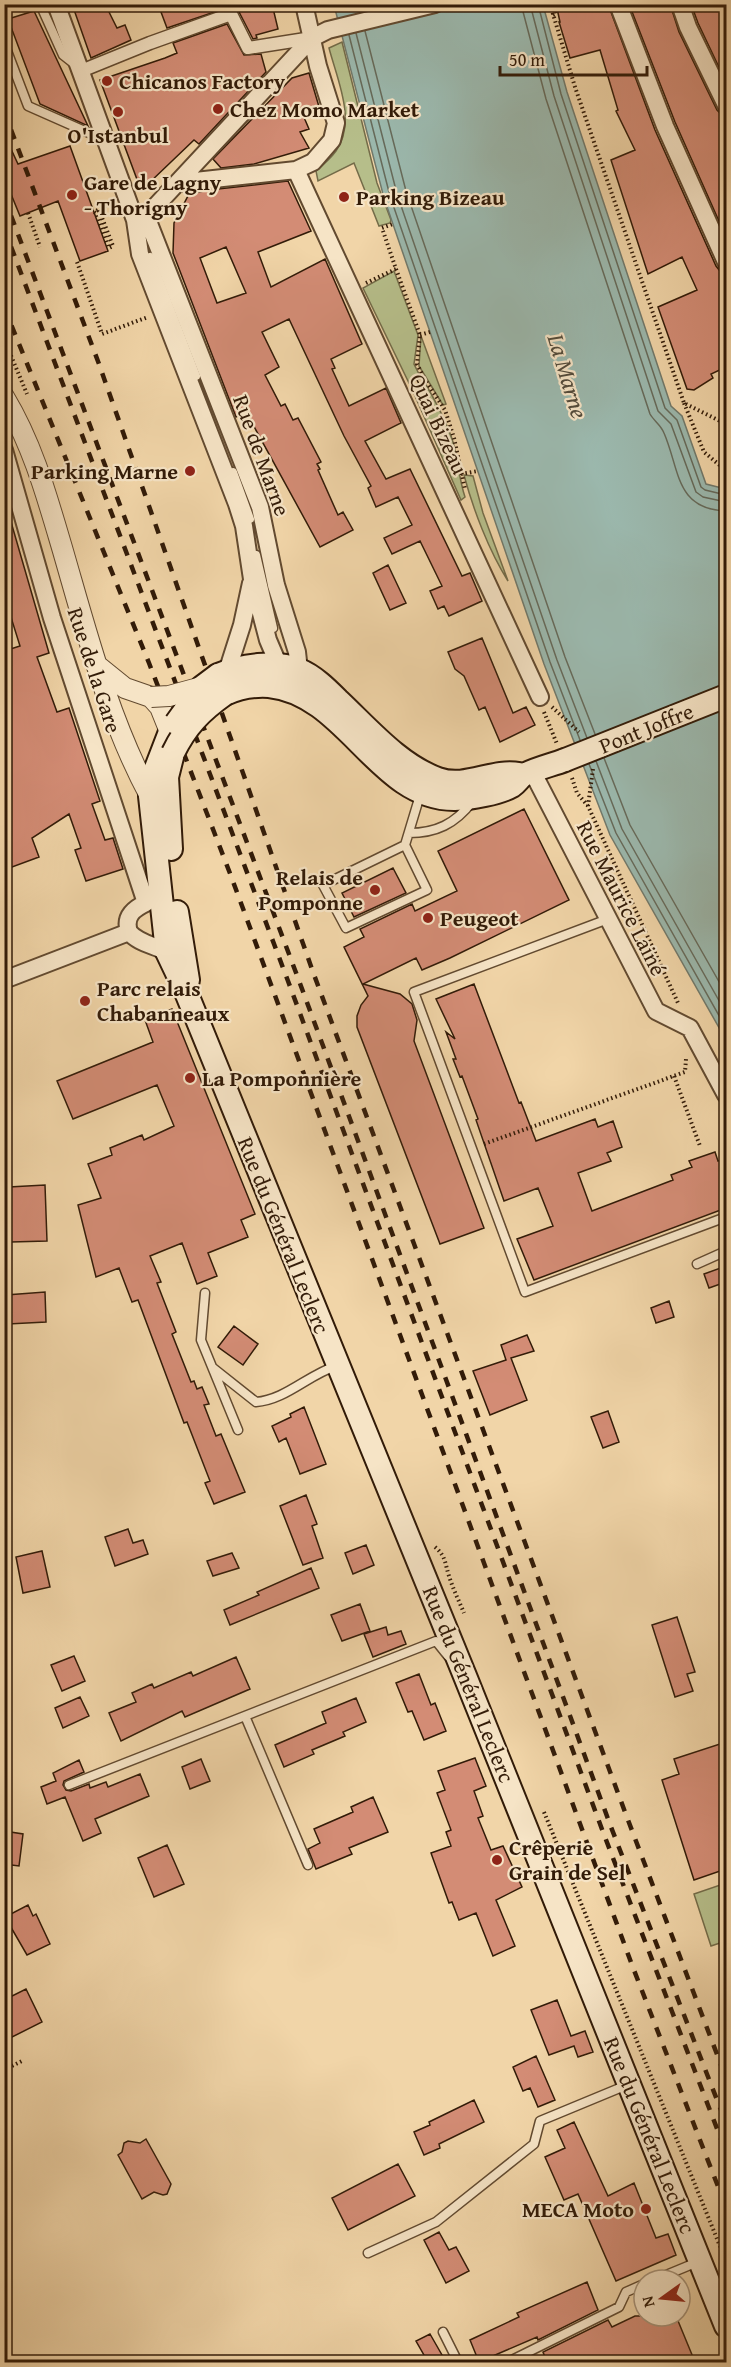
<svg xmlns="http://www.w3.org/2000/svg" width="731" height="2367" font-family="'Gentium Book Plus',serif">
	<rect width="100%" height="100%" fill="#f1d5a8"/>
	<filter id="stains"><feTurbulence type="fractalNoise" baseFrequency=".00333" numOctaves="4"/><feColorMatrix values="0 0 0 0 .2 0 0 0 0 .09 0 0 0 0 .02 0 0 0 .5 -.17"/></filter>
	<radialGradient id="worn" r=".72"><stop offset=".6" stop-color="#630" stop-opacity="0"/><stop offset="1" stop-color="#630" stop-opacity=".3"/></radialGradient>
	<path fill="#b6be8a" stroke="#746c49" stroke-width="1.5" d="M342,42L377,183L391,220L390,223L379,226L354,163L318,181L316,171C323,165 331,158 336,151C357,121 337,79 329,48Z
		M394,271L418,335L414,364L421,378L409,383L363,288Z
		M421,336L446,404L443,405L419,366Z
		M425,383C436,402 446,420 453,442C458,460 459,479 465,497L461,500L412,389Z
		M464,475L473,476L483,513L508,581C489,551 473,509 464,475Z
		M726,1883V1941L711,1946L694,1894Z"/>
	<path fill="#9bb8ad" stroke="#71796b" stroke-width="1.5" d="M334,5H543L567,92L671,406L682,416L706,484L726,489V1040L610,835L544,664L384,198Z"/>
	<g fill="none" stroke-linecap="round" stroke-linejoin="round">
		<path stroke="#666a5a" stroke-width="1.5" d="M521,4L546,99L650,414C654,421 661,425 664,433C680,470 675,509 726,511
			M530,4L554,96L658,411L671,424L696,492L703,497L726,502
			M538,4L561,94L665,408L677,420L701,487L705,490L726,495
			M365,31L406,191L565,657L595,734
			M356,33L397,194L557,660L587,738
			M349,35L390,196L550,662L580,740
			M604,758L630,825L726,994
			M596,761L622,829L726,1013
			M589,764L616,833L726,1028"/>
	</g>
	<path fill="#d38c75" stroke="#321b08" stroke-width="1.5" fill-rule="evenodd" d="M72,4H105L117,28L125,25L131,40L91,58Z
		M158,4H272L278,29L256,35L257,38L253,39L238,10L232,6L167,28Z
		M556,4H608L655,130L716,266L720,271L726,272V367L711,374L713,378L694,390L687,389L658,307L697,290L682,257L648,274L611,160L635,150L616,111L618,110L600,50L570,58L559,22H560Z
		M629,4H670L679,32L717,110L721,114L726,115V237L675,122Z
		M691,4H726V82L698,23Z
		M34,11L88,126L40,104L8,19Z
		M227,24L244,55L261,54L266,72L199,144L194,140L148,184L138,182L100,80L165,58L177,53L173,43Z
		M309,73L320,110L303,115L309,129L300,132L309,148L254,164L221,168L213,159L292,78Z
		M4,134L18,164L70,146L108,251L80,261L58,201L20,216L4,177Z
		M288,181L311,231L258,252L271,287L325,259L362,344L331,359L335,368L332,369L349,406L386,388L401,423L365,441L386,479L410,469L462,576L470,573L482,601L449,616L444,606L438,609L430,591L442,586L420,541L392,554L384,538L412,525L398,497L376,507L368,488L371,486L344,436L289,319L262,332L279,367L265,375L281,406L285,404L293,420L298,418L321,462L317,464L320,469L318,470L338,515L343,512L353,530L320,547L246,412L236,417L173,253L174,223L189,194L209,190ZM226,247L246,293L217,303L200,258Z
		M9,515L49,653L37,657L57,712L69,708L100,801L92,804L105,840L113,838L123,869L86,881L75,850L81,848L69,814L32,838L39,857L4,870V850L10,848L4,831V651L20,646L4,595V516Z
		M388,565L406,603L390,610L373,573Z
		M482,638L513,713L526,707L535,725L500,742L485,707L479,710L464,676L455,669L448,652Z
		M524,809L569,900L450,958L422,970L416,958L363,984L400,994L412,1004L417,1020L414,1041L484,1228L440,1244L357,1027V1016L361,1005L368,996L344,947L364,937L360,929L412,904L415,911L457,891L438,851Z
		M393,868L406,893L354,917L342,893Z
		M474,984L519,1103L521,1102L536,1141L595,1119L598,1127L613,1121L622,1147L607,1153L611,1161L578,1173L592,1211L673,1180L671,1175L692,1167L689,1161L715,1152L718,1161L726,1158V1208L534,1280L517,1239L553,1226L538,1188L504,1201L476,1120L478,1119L462,1076L460,1077L453,1059H456L446,1032L455,1039L436,999Z
		M172,1009L255,1214L241,1220L248,1237L208,1253L217,1276L197,1284L182,1243L150,1256L161,1282L157,1283L176,1332L172,1334L191,1382L194,1381L197,1389L202,1387L209,1404L204,1405L216,1436L221,1434L245,1492L214,1504L205,1483L210,1481L187,1422L184,1423L138,1300L132,1302L119,1268L96,1277L78,1205L101,1198L88,1164L112,1155L110,1148L142,1135L144,1140L174,1126L157,1085L73,1119L57,1081L153,1042L145,1020Z
		M45,1185L47,1241L11,1242L9,1187Z
		M726,1266V1282L709,1288L704,1274Z
		M45,1292L46,1322L8,1324L6,1295Z
		M669,1301L674,1317L656,1323L651,1308Z
		M234,1326L258,1344L243,1365L218,1347Z
		M527,1335L534,1351L511,1358L527,1400L490,1415L473,1371L506,1360L501,1345Z
		M304,1407L326,1464L300,1474L286,1438L279,1442L272,1426L291,1417L290,1414Z
		M608,1411L619,1442L603,1448L591,1417Z
		M306,1495L317,1524L312,1526L323,1558L303,1565L280,1506Z
		M128,1529L133,1543L143,1540L148,1554L115,1566L105,1537Z
		M366,1545L374,1565L353,1574L345,1553Z
		M42,1551L50,1587L23,1593L16,1557Z
		M232,1553L239,1568L213,1576L207,1561Z
		M311,1568L319,1588L230,1625L224,1610L259,1595L257,1592Z
		M360,1604L370,1631L342,1641L331,1615Z
		M677,1617L695,1672L687,1674L693,1691L675,1697L652,1625Z
		M386,1627L388,1635L401,1631L406,1644L373,1657L364,1634Z
		M74,1656L85,1681L62,1691L51,1665Z
		M236,1657L250,1689L185,1717L182,1711L121,1741L109,1713L136,1702L132,1693L152,1684L154,1688L191,1672L193,1676Z
		M419,1674L431,1705L435,1703L446,1731L424,1740L412,1711L408,1712L396,1683Z
		M80,1697L89,1716L63,1728L55,1708Z
		M356,1698L366,1722L343,1732L345,1736L312,1750L314,1754L284,1767L275,1745L326,1723L322,1712Z
		M726,1742V1869L694,1880L662,1780L679,1774L674,1759Z
		M475,1758L486,1786L474,1791L483,1816L478,1818L491,1850L503,1846L522,1887L496,1900L515,1946L493,1956L476,1913L459,1920L452,1902L449,1903L431,1853L451,1846L446,1832L451,1830L437,1793L445,1790L438,1771Z
		M201,1759L210,1781L190,1789L182,1767Z
		M79,1760L84,1772L64,1781L63,1785L66,1790L71,1791L89,1784L90,1788L106,1782L108,1787L140,1774L149,1796L95,1819L101,1833L83,1841L65,1797L47,1804L41,1787L56,1781L53,1773Z
		M373,1797L388,1832L349,1848L352,1854L316,1869L308,1849L320,1843L314,1829L353,1812L351,1807Z
		M4,1831L23,1834L19,1866L4,1864Z
		M167,1845L184,1884L154,1897L138,1858Z
		M28,1905L33,1916L36,1914L50,1944L27,1955L5,1917Z
		M26,1989L42,2022L4,2041V2000Z
		M557,2000L571,2036L585,2031L593,2052L578,2057L574,2046L549,2055L531,2010Z
		M536,2056L555,2100L538,2107L530,2088L523,2091L513,2067Z
		M474,2100L484,2122L439,2144L440,2148L424,2155L414,2132L430,2125L429,2122Z
		M574,2122L608,2196L634,2183L656,2238L668,2234L676,2255L616,2281L578,2194L564,2200L545,2157L565,2148L557,2130Z
		M146,2139L171,2184L167,2194L163,2195L154,2192L142,2199L118,2155L122,2152L124,2143L128,2141L140,2143Z
		M398,2164L415,2196L348,2230L332,2198Z
		M439,2232L449,2250L456,2247L469,2271L446,2283L424,2240Z
		M587,2282L598,2310L538,2340L537,2337L479,2362L470,2340L519,2317L517,2313Z
		M635,2316H676L695,2362H547L543,2352L608,2320L612,2327Z
		M430,2334L446,2362H428L416,2341Z"/>
	<g fill="none" stroke-linecap="round" stroke-linejoin="round">
		<defs>
			<path id="service" d="M40,4L63,55L77,66
				M4,43L28,106L105,140
				M150,257L196,376
				M233,472L250,519
				M256,555L273,628
				M409,833C436,833 455,824 472,802
				M405,845L323,885L346,928L427,890L405,845L421,792
				M608,919L414,992L525,1292L726,1217
				M697,1264L726,1251
				M205,1293L201,1340L238,1430
				M213,1368L256,1402C285,1400 308,1375 336,1366
				M245,1716L308,1865
				M69,1785L436,1641L448,1656
				M368,2253L436,2222L534,2144L540,2121L627,2085
				M654,2280L700,2261
				M443,2332L458,2362
				M508,2362L619,2307L626,2292L644,2284"/>
			<path id="pedestrian" d="M81,71L150,43L231,14L248,48L312,38"/>
			<path id="minor" d="M56,4L135,220L140,254L237,504L244,526L252,579L268,640L282,673
				M618,4L665,126L726,262
				M680,4L688,27L726,105
				M296,170L540,697
				M177,183L296,170L313,162L332,140L336,123L318,66L304,4
				M146,216L260,507L276,585L297,652L299,670L294,679
				M137,219L152,210L312,38L328,30L435,4
				M4,450L52,618L146,903
				M227,672L242,625L251,583
				M532,771L656,1011L690,1028L726,1095
				M146,903C133,909 124,917 129,932C138,943 154,945 167,952
				M4,980L129,932"/>
			<path id="tertiary" d="M4,397C33,445 47,497 63,551C87,634 109,720 150,796
				M99,667L125,688L151,697L160,707L170,732L171,745"/>
			<path id="secondary" d="M218,675C241,665 275,660 299,670C314,676 327,689 338,700C368,728 399,765 438,779C466,789 492,769 519,774
				M225,694C240,687 253,685 269,686C347,694 378,800 455,799C470,799 500,793 512,786C518,782 520,776 526,774C538,768 552,765 565,760
				M170,732L153,776L150,796L167,952L186,992L465,1676L726,2326
				M171,849L167,777L172,757
				M177,912L188,980"/>
		</defs>
		<use href="#service" stroke="#624a30" stroke-width="11"/>
		<use href="#pedestrian" stroke="#624a30" stroke-width="15"/>
		<use href="#minor" stroke="#624a30" stroke-width="20"/>
		<use href="#tertiary" stroke="#624a30" stroke-width="22"/>
		<use href="#secondary" stroke="#321b08" stroke-width="26"/>
		<path stroke="#321b08" stroke-width="4" stroke-dasharray="1.5 3" stroke-linecap="butt" d="M550,4L575,87L684,403L726,424
			M553,15L557,13L555,4
			M85,186L89,184
			M99,210L113,246L109,248L97,214L94,212L110,204
			M28,213L40,247
			M77,262L102,334L148,317
			M396,269L420,335L417,364L424,378L413,384
			M366,283L396,269L382,228L393,224
			M420,335L430,332
			M4,339L27,394
			M424,378L445,410L454,438L465,489
			M684,403L704,452L723,468L726,476
			M461,474L478,471
			M552,707L579,732
			M544,712L557,744
			M593,769L588,806L678,1003
			M572,778L577,793L588,806
			M674,1076L700,1146
			M484,1144L685,1072L686,1059
			M435,1547C446,1556 445,1564 449,1576C453,1589 459,1601 464,1613
			M544,1812L726,2261
			M4,2070L22,2061
			M722,2346L726,2356"/>
		<use href="#service" stroke="#f6e4c6" stroke-width="8"/>
		<use href="#pedestrian" stroke="#f6e4c6" stroke-width="12"/>
		<use href="#minor" stroke="#f6e4c6" stroke-width="16"/>
		<use href="#tertiary" stroke="#f6e4c6" stroke-width="20"/>
		<use href="#secondary" stroke="#f6e4c6" stroke-width="22"/>
		<path stroke="#321b08" stroke-width="4.5" stroke-dasharray="10 10" stroke-linecap="butt" d="M4,111L99,364L313,972L628,1820L726,2078
			M4,197L298,978L611,1827L726,2123
			M4,228L288,981L603,1832L726,2152
			M4,307L149,663L231,876L632,1965L726,2207"/>
		<defs>
			<path id="tertiary-bridge" d="M151,697L169,696L202,687"/>
			<path id="secondary-bridge" d="M176,723L202,687L218,675
				M173,753C186,726 201,711 225,694
				M565,760L726,696"/>
		</defs>
		<use href="#tertiary-bridge" stroke="#624a30" stroke-width="22" stroke-linecap="butt"/>
		<use href="#secondary-bridge" stroke="#321b08" stroke-width="26" stroke-linecap="butt"/>
		<use href="#tertiary-bridge" stroke="#f6e4c6" stroke-width="20"/>
		<use href="#secondary-bridge" stroke="#f6e4c6" stroke-width="22"/>
	</g>
	<g fill="#8f2418" stroke="#f6e4c6" stroke-width="2">
		<circle cx="107" cy="81" r="6"/>
		<circle cx="218" cy="109" r="6"/>
		<circle cx="118" cy="112" r="6"/>
		<circle cx="72" cy="195" r="6"/>
		<circle cx="344" cy="197" r="6"/>
		<circle cx="190" cy="471" r="6"/>
		<circle cx="375" cy="890" r="6"/>
		<circle cx="428" cy="918" r="6"/>
		<circle cx="85" cy="1001" r="6"/>
		<circle cx="190" cy="1078" r="6"/>
		<circle cx="497" cy="1860" r="6"/>
		<circle cx="646" cy="2209" r="6"/>
	</g>
	<g text-anchor="middle" dominant-baseline="central" stroke-width="4.5" stroke-linejoin="round" paint-order="stroke">
		<g font-size="22" font-weight="bold" fill="#321b08" stroke="#f6e4c6" text-anchor="start">
			<text x="119" y="81">Chicanos Factory</text>
			<text x="230" y="109">Chez Momo Market</text>
			<text x="118" y="135" text-anchor="middle">O'Istanbul</text>
			<text x="84" y="182">Gare de Lagny<tspan x="84" dy="25">- Thorigny</tspan></text>
			<text x="356" y="197">Parking Bizeau</text>
			<text x="178" y="471" text-anchor="end">Parking Marne</text>
			<text x="363" y="877" text-anchor="end">Relais de<tspan x="363" dy="25">Pomponne</tspan></text>
			<text x="440" y="918">Peugeot</text>
			<text x="97" y="988">Parc relais<tspan x="97" dy="25">Chabanneaux</tspan></text>
			<text x="202" y="1078">La Pomponnière</text>
			<text x="509" y="1847">Crêperie<tspan x="509" dy="25">Grain de Sel</tspan></text>
			<text x="634" y="2209" text-anchor="end">MECA Moto</text>
		</g>
		<g font-size="22" fill="#321b08" stroke="#f6e4c6">
			<text transform="translate(439 424) rotate(65)">Quai Bizeau</text>
			<text transform="translate(262 455) rotate(70)">Rue de Marne</text>
			<text transform="translate(95 670) rotate(72)">Rue de la Gare</text>
			<text transform="translate(646 728) rotate(-22)">Pont Joffre</text>
			<text transform="translate(622 898) rotate(63)">Rue Maurice Lainé</text>
			<text transform="translate(284 1235) rotate(68)">Rue du Général Leclerc</text>
			<text transform="translate(469 1684) rotate(68)">Rue du Général Leclerc</text>
			<text transform="translate(650 2135) rotate(68)">Rue du Général Leclerc</text>
		</g>
		<g font-size="24" font-style="italic" fill="#524a3a" stroke="#f6e4c6">
			<text transform="translate(568 376) rotate(73)">La Marne</text>
		</g>
	</g>
	<rect width="731" height="2367" fill="none" stroke="#f1d5a8" stroke-width="24"/>
	<rect x="6" y="6" width="719" height="2355" fill="none" stroke="#321b08" stroke-width="3"/>
	<rect x="12" y="12" width="707" height="2343" fill="none" stroke="#321b08" stroke-width="1.5"/>
	<g transform="translate(662 2298) rotate(255)"><circle r="28" fill="#f6e4c6" stroke="#a8947a" stroke-width="1.5"/>
	<path d="M0-4.5L10 22L0 15L-10 22Z" fill="#8f2418"/>
	<text y="-9" font-size="16" font-weight="bold" text-anchor="middle" fill="#321b08">N</text>
	</g>
	<path d="M500 66v9h147v-9" fill="none" stroke="#321b08" stroke-width="3"/>
	<text x="509" y="66" font-size="18" fill="#321b08" stroke="#f6e4c6" stroke-width="4.5" paint-order="stroke">50 m</text>
	<rect width="100%" height="100%" filter="url(#stains)"/>
	<rect width="100%" height="100%" fill="url(#worn)"/>
</svg>
